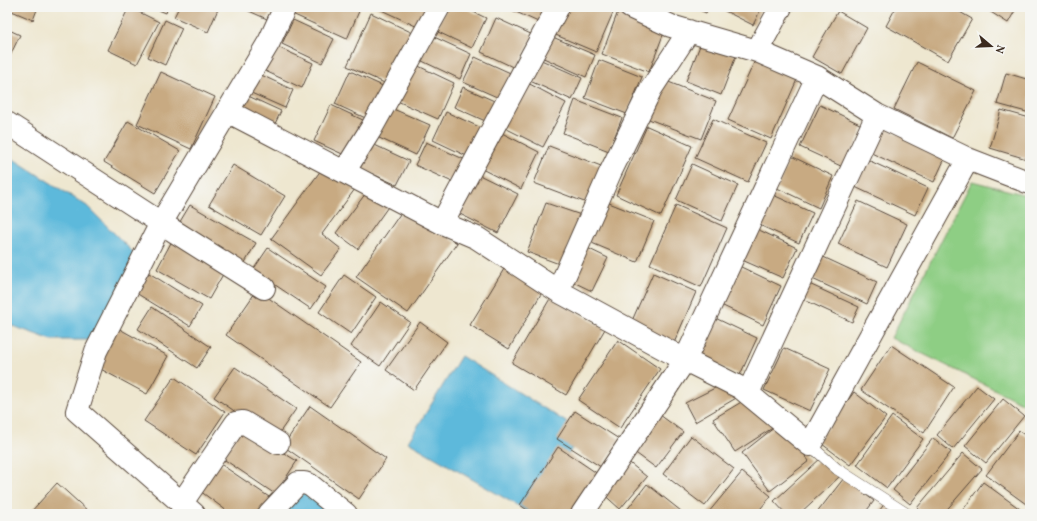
<svg xmlns="http://www.w3.org/2000/svg" width="1037" height="521" font-family="Vollkorn,serif">
	<rect width="100%" height="100%" fill="#f6f6f2"/>
	<filter id="ink" filterUnits="userSpaceOnUse"><feTurbulence type="fractalNoise" baseFrequency=".025" numOctaves="2"/><feDisplacementMap in="SourceGraphic" scale="8" xChannelSelector="R" yChannelSelector="G"/><feConvolveMatrix kernelMatrix="1 2 1 2 8 2 1 2 1" color-interpolation-filters="sRGB"/></filter>
	<filter id="wash" filterUnits="userSpaceOnUse"><feTurbulence type="fractalNoise" baseFrequency=".012" numOctaves="4" result="noise"/><feDisplacementMap in="SourceGraphic" scale="16" xChannelSelector="R" yChannelSelector="G"/><feGaussianBlur stdDeviation="0.9" result="paint"/><feColorMatrix in="noise" values="0 0 0 0 0 0 0 0 0 0 0 0 0 0 0 0 0 1.4 0 .05"/><feComposite in="paint" operator="in"/></filter>
	<g filter="url(#wash)">
		<rect width="100%" height="100%" fill="#eee7d0"/>
		<path fill="#8ece84" stroke="#647c51" d="M972,181L1030,196V407L891,338Z"/>
		<path fill="#5db9db" stroke="#4c727c" d="M7,155L87,206L134,253L101,340H52L7,324Z
			M461,356L582,432L532,514L408,442Z
			M305,491L335,514H282Z"/>
		<g id="blocks">
			<path fill="#c8aa82" d="M7,7H38L33,20L7,9Z
				M129,7L159,22L137,64L108,50Z
				M151,7H168L166,13Z
				M179,7H219L208,32L174,17Z
				M240,7H273L267,19Z
				M290,7H356L360,9L347,39L288,12Z
				M375,7H433L422,29Z
				M447,7H463L486,18L472,48L436,31Z
				M505,7H555L547,26Z
				M562,7L615,8L596,52L551,33Z
				M693,7H709L706,13Z
				M717,7H762L753,25Z
				M896,7H951L972,19L948,61L886,26Z
				M987,7H1017L1008,23L986,9Z
				M619,9L666,27L649,72L602,54Z
				M838,11L867,28L842,74L812,57Z
				M371,13L415,34L391,86L347,66Z
				M496,18L533,35L517,69L481,52Z
				M165,20L182,28L165,65L148,57Z
				M293,20L334,39L322,63L282,44Z
				M7,29L20,35L7,62Z
				M548,35L595,55L586,77L539,56Z
				M432,36L471,54L460,79L420,60Z
				M701,43L736,56L721,95L686,81Z
				M273,45L313,63L302,88L261,69Z
				M757,56L799,75L771,139L728,120Z
				M475,57L517,76L506,101L463,82Z
				M539,59L582,78L572,100L530,81Z
				M599,60L642,77L627,114L585,98Z
				M917,62L976,91L952,138L894,109Z
				M412,63L454,83L438,119L395,100Z
				M350,71L387,88L372,121L335,104Z
				M161,72L215,97L191,149L137,124Z
				M257,73L293,90L285,108L249,92Z
				M1006,73L1030,80V113L997,104Z
				M661,79L716,101L701,139L646,118Z
				M522,80L566,103L543,147L499,125Z
				M463,87L501,104L492,124L454,107Z
				M246,95L281,111L273,128L238,112Z
				M575,100L622,118L609,151L563,133Z
				M331,105L365,121L349,157L314,141Z
				M820,105L864,126L845,168L800,147Z
				M391,108L430,125L416,155L377,137Z
				M1001,110L1030,118V160L990,148Z
				M446,112L486,130L473,159L433,140Z
				M713,119L766,143L748,182L695,158Z
				M128,121L180,151L155,193L104,162Z
				M879,125L946,156L934,182L867,151Z
				M647,126L692,146L661,216L616,195Z
				M496,130L539,152L521,189L478,167Z
				M366,141L409,161L397,185L355,166Z
				M426,142L470,162L459,185L415,165Z
				M549,146L601,166L587,203L534,183Z
				M791,156L833,176L819,208L777,188Z
				M868,160L928,188L915,215L855,187Z
				M692,164L738,185L722,221L676,200Z
				M233,165L285,196L261,235L209,205Z
				M324,166L355,189L322,234L341,249L321,275L271,239Z
				M473,172L518,194L498,233L454,211Z
				M369,189L390,204L358,249L336,233Z
				M771,194L813,213L799,243L757,224Z
				M604,201L654,221L637,262L587,241Z
				M858,201L907,224L887,267L838,244Z
				M546,203L581,215L562,265L527,252Z
				M190,205L256,243L242,268L175,230Z
				M676,205L727,228L701,287L650,264Z
				M405,207L457,243L408,313L356,277Z
				M757,229L797,248L783,278L742,260Z
				M173,239L226,269L209,299L157,269Z
				M583,246L608,258L592,291L567,279Z
				M268,248L326,287L311,309L253,270Z
				M819,255L877,282L867,304L808,277Z
				M507,264L545,287L509,349L470,325Z
				M739,266L781,286L763,325L721,305Z
				M149,273L202,306L190,326L136,293Z
				M653,273L696,292L674,343L631,323Z
				M344,275L376,297L351,334L319,312Z
				M807,283L859,307L852,322L800,298Z
				M257,290L361,362L330,407L226,335Z
				M551,297L605,329L566,395L512,363Z
				M381,302L410,322L380,366L351,346Z
				M152,307L211,347L197,368L138,329Z
				M711,316L757,338L740,375L693,354Z
				M420,322L447,342L414,390L386,370Z
				M116,327L168,356L147,394L95,366Z
				M618,340L660,369L620,428L578,400Z
				M891,345L954,387L924,433L861,390Z
				M784,348L830,369L810,411L764,390Z
				M235,367L296,409L275,439L214,397Z
				M174,377L225,412L196,455L144,421Z
				M725,383L738,397L695,422L685,403Z
				M977,386L994,399L953,449L937,435Z
				M854,392L886,417L850,465L818,441Z
				M748,398L774,427L735,452L713,419Z
				M1003,399L1024,416L986,463L965,446Z
				M310,406L386,459L359,499L283,446Z
				M575,411L619,439L601,467L557,439Z
				M660,415L683,432L656,468L633,451Z
				M892,416L923,439L887,488L857,465Z
				M780,423L809,461L770,491L742,453Z
				M242,428L297,461L275,494L222,458Z
				M1019,431L1030,439V498L1026,504L986,475Z
				M691,436L734,469L705,506L663,474Z
				M933,438L951,452L910,504L893,490Z
				M558,447L598,474L572,514H533L520,505Z
				M963,453L982,469L943,514H924L917,508Z
				M821,458L839,477L799,514H786L774,501Z
				M626,460L647,477L620,509L600,491Z
				M219,463L272,499L262,514H231L200,491Z
				M742,472L771,496L756,514H709L708,513Z
				M844,478L874,501L864,514H816Z
				M983,482L1020,509L1016,514H960Z
				M57,483L89,512L87,514H29Z
				M647,484L681,511L679,514H630L626,511Z
				M885,503L901,514H877Z"/>
		</g>
	</g>
	<g filter="url(#ink)">
		<use href="#blocks" fill-opacity="0" stroke="#564639" stroke-width="1"/>
		<g fill="none" stroke-linecap="round" stroke-linejoin="round">
			<defs>
				<path id="service" d="M810,445L837,469L907,514"/>
				<path id="minor" d="M630,7L671,26L757,51L817,77L877,115L968,159L1030,183
					M757,51L781,7
					M227,111L442,223L477,238L558,291L685,360L741,388L810,445L968,159
					M7,123L161,223L96,351L77,411L194,514
					M344,172L371,129L439,7
					M442,223L558,7
					M264,288L161,223L269,42L285,7
					M558,291L610,173L651,89L689,31
					M748,393L877,115
					M181,504L236,423L243,422L278,443
					M269,514L298,483H304L310,485L346,514
					M582,514L685,360L817,77"/>
			</defs>
			<use href="#service" stroke="#564639" stroke-width="12"/>
			<use href="#minor" stroke="#564639" stroke-width="24"/>
			<use href="#service" stroke="#fff" stroke-width="11"/>
			<use href="#minor" stroke="#fff" stroke-width="22"/>
		</g>
	</g>
	<rect width="1037" height="521" fill="none" stroke="#f6f6f2" stroke-width="24"/>
	<g transform="translate(991 46) rotate(109)" stroke="#f6f6f2" stroke-width="3" paint-order="stroke">
	<path d="M0-3L7 15L0 10L-7 15Z" fill="#3b2a1e"/>
	<text y="-6" font-size="11" font-weight="bold" text-anchor="middle" fill="#3b2a1e">N</text>
	</g>
</svg>
